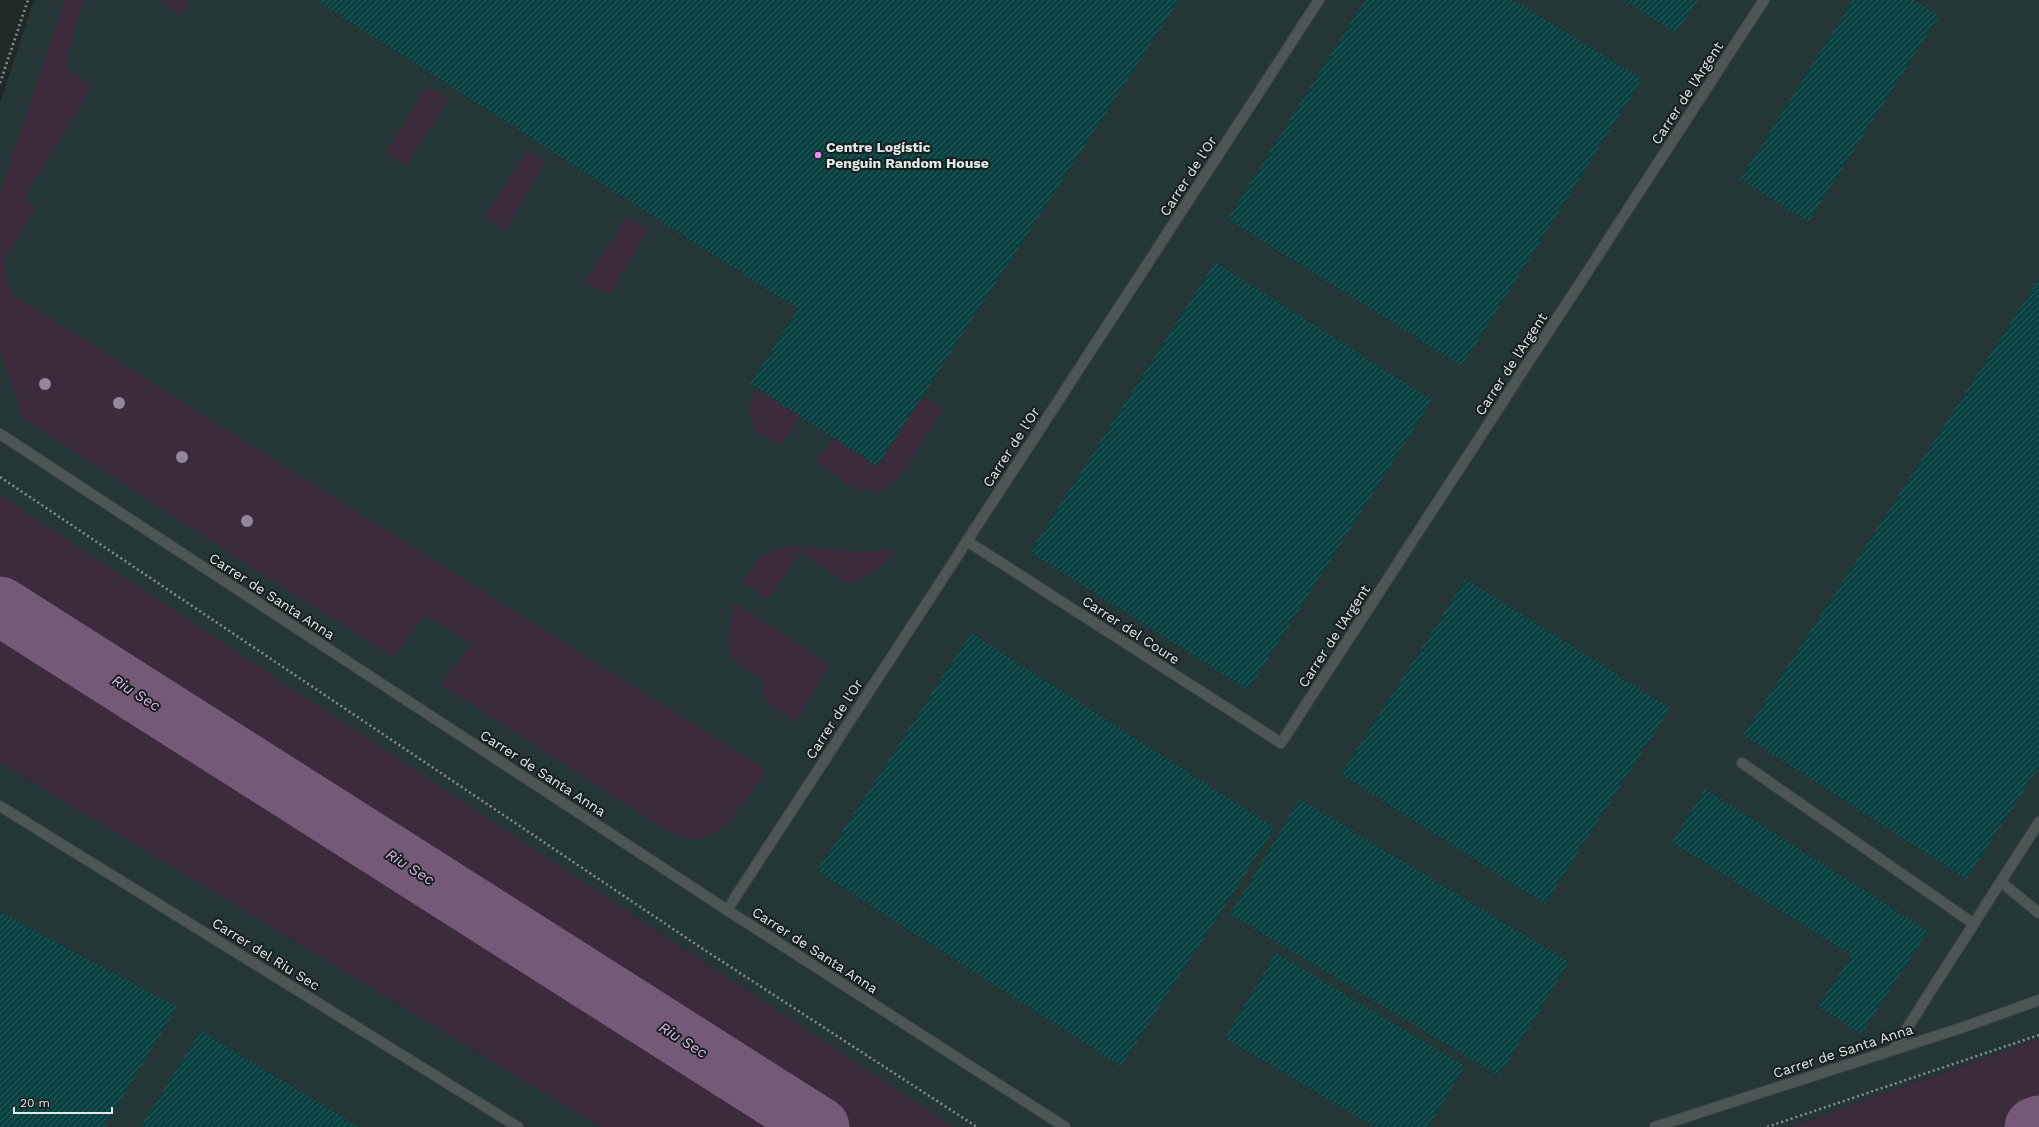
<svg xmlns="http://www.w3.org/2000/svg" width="2039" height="1127" font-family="'Work Sans',sans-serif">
	<defs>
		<pattern id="building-hatch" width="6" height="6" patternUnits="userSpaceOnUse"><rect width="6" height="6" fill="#08413f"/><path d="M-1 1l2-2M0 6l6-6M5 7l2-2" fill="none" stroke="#2c5c5b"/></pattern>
	</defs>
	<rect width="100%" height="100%" fill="#1f2928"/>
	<path fill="#243635" d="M34,0H2039V1039L1789,1127H953L0,495V103Z
		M0,762L601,1127H0Z"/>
	<path fill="#3b2b3d" d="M65,0H83L65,67L92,87L24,197L35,208L4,261L10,293L766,770L753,790L725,826L699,840L669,832L441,684L472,644L424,614L394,657L262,574L24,419L0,352V192Z
		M158,0H190L179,16Z
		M426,87L449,98L406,166L386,153Z
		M527,151L545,162L505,231L484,217Z
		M626,217L648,228L610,294L584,283Z
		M757,389L800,416L780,445L755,431L749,409Z
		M922,397L943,410L899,478L881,491L853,488L816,462L834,438L877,466Z
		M0,495L953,1127H601L0,762Z
		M790,545L861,552L895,549C879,571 874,574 848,584L801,552L767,600L743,582L760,557Z
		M734,603L829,664L795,723L765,700L764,681L733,659L727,647Z
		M2039,1039V1127H1789Z"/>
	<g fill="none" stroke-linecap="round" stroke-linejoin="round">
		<path stroke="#745a77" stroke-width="59" d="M0,606L820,1127
			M2034,1127L2039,1125"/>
	</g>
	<path fill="url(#building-hatch)" d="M316,0H1179L877,466L750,384L798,309Z
		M1365,0H1514L1642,79L1462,366L1228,219Z
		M1624,0H1698L1676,33Z
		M1853,0H1914L1939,16L1808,222L1740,179Z
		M1215,262L1432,400L1248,690L1030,552Z
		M2039,279V767L1966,879L1743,735Z
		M1466,579L1670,708L1545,904L1341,774Z
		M971,633L1275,828L1121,1066L817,871Z
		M1705,789L1928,931L1861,1034L1818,1006L1864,937L1851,955L1672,842Z
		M1300,799L1569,962L1499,1076L1230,914Z
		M0,912L177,1007L104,1127H0Z
		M1276,953L1465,1066L1428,1127H1375L1225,1038Z
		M200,1031L359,1127H141Z"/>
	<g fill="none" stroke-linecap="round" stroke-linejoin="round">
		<defs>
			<path id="service" d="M1742,763L1974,924
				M2001,882L2039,913
				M1893,1050L2039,822"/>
			<path id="minor" d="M967,541L1281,743L1764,0
				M0,806L518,1127
				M727,910L1319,0"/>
			<path id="tertiary" d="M0,434L727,910L1065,1127
				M1655,1127L1964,1027L2039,1000"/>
		</defs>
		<use href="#service" stroke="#3d4645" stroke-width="12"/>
		<use href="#minor" stroke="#3d4645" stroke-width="12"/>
		<use href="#tertiary" stroke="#3d4645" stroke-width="12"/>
		<path stroke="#87908f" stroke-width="2.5" stroke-dasharray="2 3" stroke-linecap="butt" d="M0,83L28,0
			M0,477L700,947L977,1127
			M1767,1127L2039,1035"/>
		<use href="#service" stroke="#4b5655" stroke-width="10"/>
		<use href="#minor" stroke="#4b5655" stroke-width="10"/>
		<use href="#tertiary" stroke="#4b5655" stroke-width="10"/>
	</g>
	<g fill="#96869c">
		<circle cx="45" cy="384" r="6"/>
		<circle cx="119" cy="403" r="6"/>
		<circle cx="182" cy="457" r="6"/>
		<circle cx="247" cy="521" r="6"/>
	</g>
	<circle fill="#ed8cf9" stroke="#161f1f" stroke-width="1.5" cx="818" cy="155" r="4"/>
	<g text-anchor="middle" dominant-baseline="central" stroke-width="4" stroke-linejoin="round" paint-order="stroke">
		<g font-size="14" fill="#e2e9e8" stroke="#161f1f">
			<text transform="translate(1687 93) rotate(-57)">Carrer de l'Argent</text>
			<text transform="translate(1188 176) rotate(-57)">Carrer de l'Or</text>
			<text transform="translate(1511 364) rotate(-57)">Carrer de l'Argent</text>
			<text transform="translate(1011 447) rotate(-57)">Carrer de l'Or</text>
			<text transform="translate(272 596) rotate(33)">Carrer de Santa Anna</text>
			<text transform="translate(1131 630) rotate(33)">Carrer del Coure</text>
			<text transform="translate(1334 636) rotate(-57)">Carrer de l'Argent</text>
			<text transform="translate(834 719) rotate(-57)">Carrer de l'Or</text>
			<text transform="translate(543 773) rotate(33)">Carrer de Santa Anna</text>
			<text transform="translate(815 950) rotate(33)">Carrer de Santa Anna</text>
			<text transform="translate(266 954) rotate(32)">Carrer del Riu Sec</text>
			<text transform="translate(1843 1051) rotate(-18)">Carrer de Santa Anna</text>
		</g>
		<g font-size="14" font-weight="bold" fill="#e2e9e8" stroke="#161f1f" text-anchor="start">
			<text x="826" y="147">Centre Logístic<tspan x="826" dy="16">Penguin Random House</tspan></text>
		</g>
		<g font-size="15" font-style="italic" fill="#dcafe1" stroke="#161f1f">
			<text transform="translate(136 693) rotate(32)">Riu Sec</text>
			<text transform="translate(410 867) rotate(32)">Riu Sec</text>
			<text transform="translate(683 1040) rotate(32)">Riu Sec</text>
		</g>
	</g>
	<path d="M14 1107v6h98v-6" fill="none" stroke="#e2e9e8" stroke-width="2"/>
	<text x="20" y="1107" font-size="12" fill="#e2e9e8" stroke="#161f1f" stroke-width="3" paint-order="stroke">20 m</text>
</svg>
